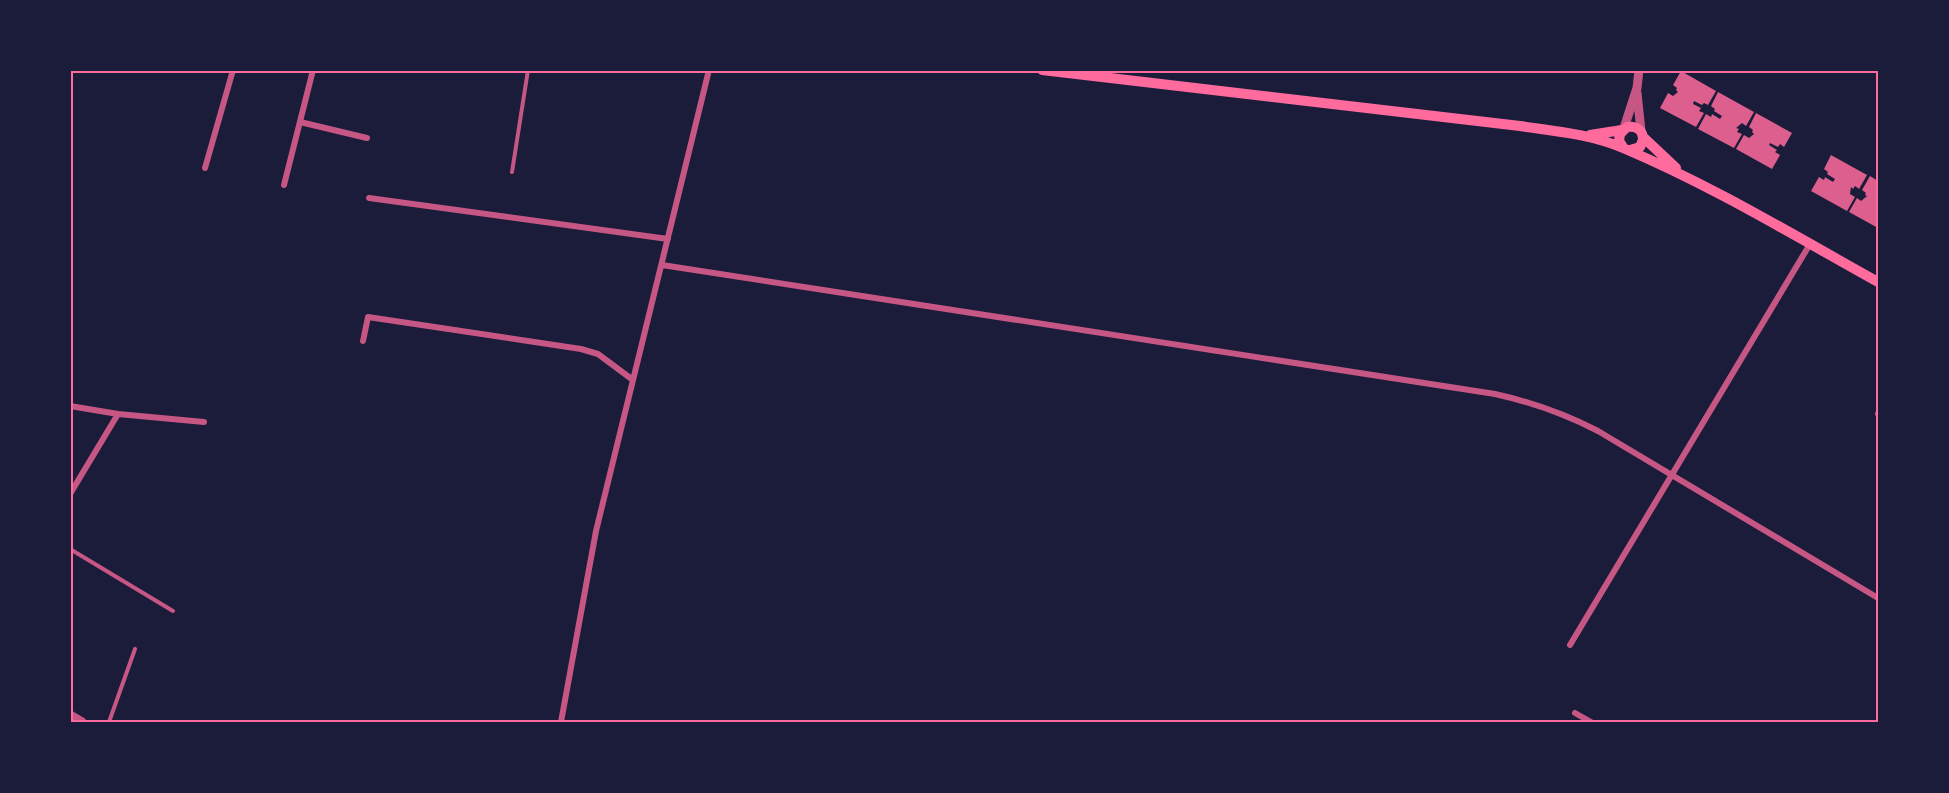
<svg xmlns="http://www.w3.org/2000/svg" width="1949" height="793" font-family="Lora,serif">
	<rect width="100%" height="100%" fill="#1b1b3a"/>
	<path fill="#dd5f8e" d="M1681,71L1716,91L1708,105L1704,103L1702,105L1694,101L1693,104L1701,108L1699,111L1704,113L1696,127L1660,108L1668,93L1673,96L1678,92L1676,90L1677,88L1673,85Z
		M1718,92L1754,112L1746,126L1742,123L1736,128L1739,129L1737,132L1742,134L1734,148L1698,129L1706,114L1711,117L1712,114L1720,119L1722,116L1714,111L1715,109L1711,106Z
		M1756,113L1792,133L1784,147L1780,144L1778,147L1770,143L1769,145L1777,150L1775,152L1780,155L1772,169L1736,149L1744,135L1749,138L1754,134L1752,132L1753,130L1749,127Z
		M1831,155L1867,175L1859,189L1855,186L1853,189L1851,187L1850,194L1855,197L1847,211L1811,191L1819,177L1824,180L1825,177L1833,182L1835,179L1827,174L1828,172L1824,169Z
		M1870,176L1878,181V228L1849,212L1857,198L1861,201L1867,196L1865,195L1866,193L1862,190Z"/>
	<g fill="none" stroke-linecap="round" stroke-linejoin="round">
		<path stroke="#c65784" stroke-width="4" d="M512,172L528,70
			M1877,414L1878,411
			M70,549L173,611
			M109,722L135,649"/>
		<path stroke="#c65784" stroke-width="6" d="M300,122L367,138
			M205,168L233,70
			M284,185L313,70
			M369,198L668,239
			M662,265L1495,394C1531,402 1565,414 1598,431L1878,598
			M363,341L368,317L581,349L598,354L633,380
			M70,406L118,414L204,422
			M70,494L118,414
			M1570,645L1810,244
			M1575,713L1591,722
			M561,722L596,531L709,70"/>
		<path stroke="#c65784" stroke-width="9" d="M1637,93L1641,131
			M1624,128L1637,88L1639,70
			M70,715L82,722"/>
		<path stroke="#ff6b9d" stroke-width="10" d="M1042,70L1520,126C1554,131 1591,134 1623,148C1711,185 1795,236 1878,282
			M1590,135L1622,130
			M1643,137L1676,168
			M1623,147L1619,141L1620,134L1627,127C1637,126 1643,130 1643,140L1640,147L1630,150"/>
	</g>
	<rect width="1949" height="793" fill="none" stroke="#1b1b3a" stroke-width="144"/>
	<rect x="72" y="72" width="1805" height="649" fill="none" stroke="#ff6b9d" stroke-width="2"/>
</svg>
